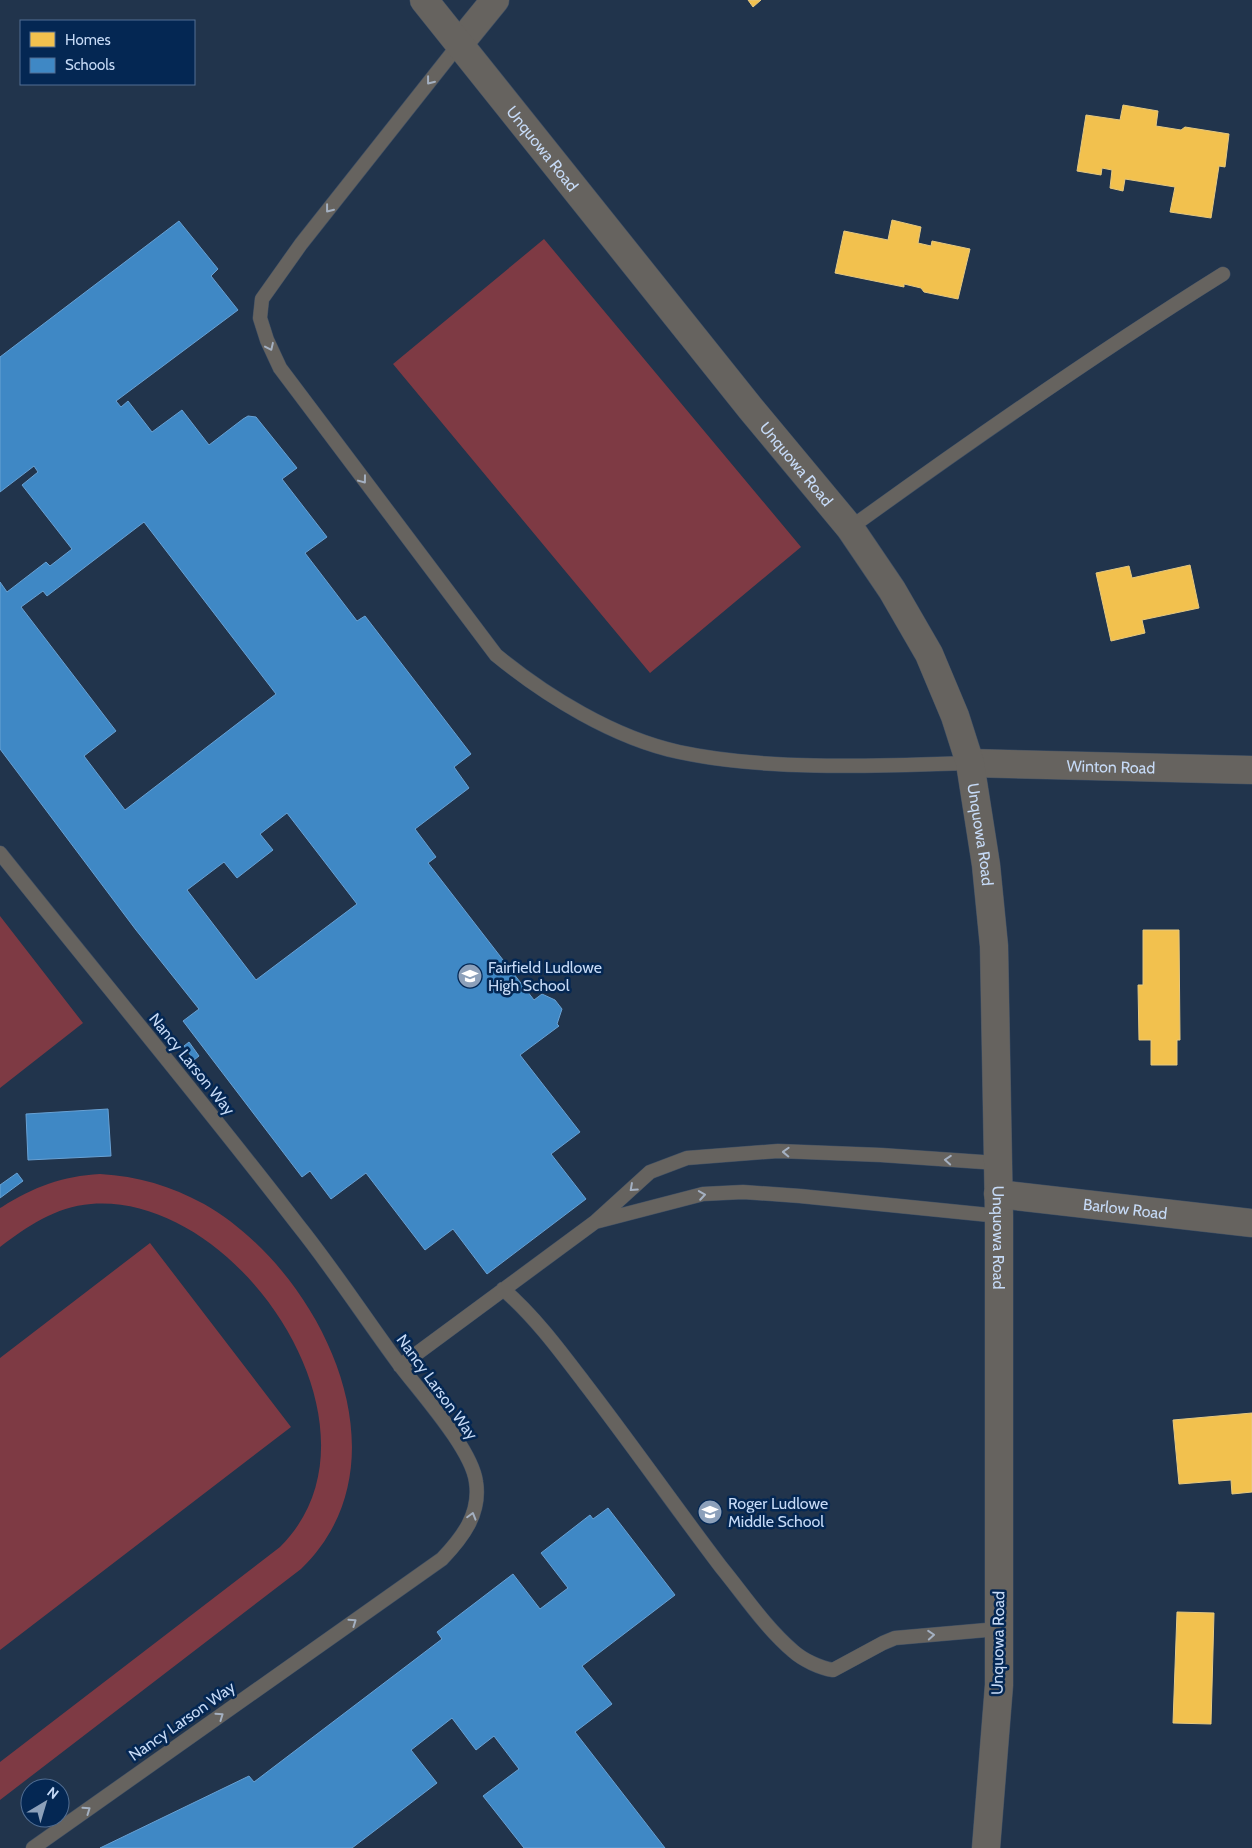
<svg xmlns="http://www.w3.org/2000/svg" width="1252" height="1848" font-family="Cabin,sans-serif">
	<rect width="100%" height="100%" fill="#21344c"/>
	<path fill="#7e3a44" d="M544,239L801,547L650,673L393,364Z
		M0,916L83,1023L0,1088Z
		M100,1174C138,1176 171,1186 204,1204C320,1270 414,1460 301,1569L0,1800V1762L280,1547C398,1430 239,1192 91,1204C55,1207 28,1226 0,1247V1208L2,1207C33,1187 63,1176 100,1174Z
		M150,1243L291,1427L0,1650V1358Z"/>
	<path fill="#f2c14e" stroke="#e5c880" d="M748,0H761L753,7Z
		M1123,105L1158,111L1156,126L1181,130L1185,127L1229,134L1225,167L1219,166L1211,218L1170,212L1175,187L1125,179L1123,191L1110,188L1112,170L1102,168L1101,175L1077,171L1086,115L1120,120Z
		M892,220L921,227L918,243L931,246L932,241L970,249L958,299L924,292L921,288L904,284V287L835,273L844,231L888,240Z
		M1190,565L1199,608L1142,620L1145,633L1111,641L1096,573L1129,566L1132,578Z
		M1143,930H1179L1180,1040H1177V1065H1151V1040H1139L1138,985H1143Z
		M1252,1413V1492L1232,1494L1231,1480L1179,1484L1173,1420Z
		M1177,1612L1214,1613L1211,1724L1173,1723Z"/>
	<path fill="#3f88c5" stroke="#68a1d4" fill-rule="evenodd" d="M179,221L218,269L211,276L238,310L116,401L121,407L128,401L152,432L182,410L209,445L243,419L248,416L256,417L297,468L282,479L327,537L305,553L357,621L365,616L471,754L454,767L469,788L415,829L436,857L428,863L534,1000L542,994L555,1000L562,1009L557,1024L559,1026L520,1055L580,1132L551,1154L586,1199L487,1274L453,1229L425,1250L366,1173L331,1199L310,1171L302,1177L183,1021L199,1009L136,930L0,749V582L7,592L46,562L50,566L72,549L22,485L38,472L34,466L0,492V357ZM144,522L276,694L125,810L84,756L116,731L21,607L43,591L47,596ZM287,813L357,904L256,980L187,890L224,862L237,878L273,850L260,834Z
		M189,1042L199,1056L194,1060L184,1046Z
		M108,1109L111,1156L28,1160L26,1114Z
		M17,1173L23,1181L0,1198V1185Z
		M608,1508L675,1595L582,1666L612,1704L575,1732L665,1848H524L483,1796L519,1769L494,1736L476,1750L452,1718L411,1750L437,1783L352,1848H100L249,1776L254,1782L442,1639L437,1632L513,1574L540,1609L568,1588L541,1553L590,1515L593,1519Z"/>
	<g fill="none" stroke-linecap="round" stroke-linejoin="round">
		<defs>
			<path id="service" d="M460,43L301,244L262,299L260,318L267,340L280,368L496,655C546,696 614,738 679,752C768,771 878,766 970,763
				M850,528C972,440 1095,354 1223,274
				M0,853C99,977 201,1099 298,1225C334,1270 365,1318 399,1364C420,1392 472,1449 476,1482C481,1514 462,1538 442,1559L33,1848
				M997,1163L881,1155L778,1151L687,1158L650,1172L595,1222L703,1194L743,1192L800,1196L999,1216
				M503,1289C534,1316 558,1348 583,1381C630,1442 674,1505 721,1567C744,1595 765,1627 793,1651C803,1660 820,1668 833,1670L883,1643L895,1638L998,1629
				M400,1366L595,1222"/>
			<g id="minor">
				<path d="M460,43L495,0"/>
				<path id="s1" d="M970,763L1252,770"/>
			</g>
			<g id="tertiary">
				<path id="s2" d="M424,0L751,409L850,528L892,590L929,654L955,716L970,763L986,865L994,946L999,1216V1685L986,1848"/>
				<path id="s3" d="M998,1194L1252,1223"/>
			</g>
		</defs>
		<use href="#service" stroke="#3f4f64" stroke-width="15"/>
		<use href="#minor" stroke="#3f4f64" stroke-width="29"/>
		<use href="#tertiary" stroke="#3f4f64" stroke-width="29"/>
		<use href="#service" stroke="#66635f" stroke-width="14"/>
		<use href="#minor" stroke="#66635f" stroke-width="28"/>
		<use href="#tertiary" stroke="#66635f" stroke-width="28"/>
	</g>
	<defs><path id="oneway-chevron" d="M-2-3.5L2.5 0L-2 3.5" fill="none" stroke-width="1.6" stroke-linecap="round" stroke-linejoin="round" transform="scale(1.25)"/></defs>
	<g stroke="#a4b0c1">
		<use href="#oneway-chevron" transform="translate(430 81) rotate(128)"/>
		<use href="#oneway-chevron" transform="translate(329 209) rotate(128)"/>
		<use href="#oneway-chevron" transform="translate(270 347) rotate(65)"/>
		<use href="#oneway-chevron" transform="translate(363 480) rotate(53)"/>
		<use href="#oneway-chevron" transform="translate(786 1152) rotate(-178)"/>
		<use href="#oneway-chevron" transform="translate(948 1160) rotate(-176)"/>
		<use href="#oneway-chevron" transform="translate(633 1188) rotate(138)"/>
		<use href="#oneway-chevron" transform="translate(702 1195) rotate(-9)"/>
		<use href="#oneway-chevron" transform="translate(472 1516) rotate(-74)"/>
		<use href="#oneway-chevron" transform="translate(353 1622) rotate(-35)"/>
		<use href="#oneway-chevron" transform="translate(931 1635) rotate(-4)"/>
		<use href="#oneway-chevron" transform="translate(220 1716) rotate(-35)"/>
		<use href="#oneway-chevron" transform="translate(87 1810) rotate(-35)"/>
	</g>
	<defs>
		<symbol id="school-disc" viewBox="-11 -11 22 22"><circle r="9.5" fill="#8ca0ba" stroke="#042753"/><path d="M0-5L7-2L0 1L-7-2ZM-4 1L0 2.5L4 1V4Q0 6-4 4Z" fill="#fff"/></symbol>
	</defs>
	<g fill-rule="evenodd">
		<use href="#school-disc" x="456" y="962" width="28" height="28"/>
		<use href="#school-disc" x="696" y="1498" width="28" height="28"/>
	</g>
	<g text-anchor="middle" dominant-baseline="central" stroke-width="5" stroke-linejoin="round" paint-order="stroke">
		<g font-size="16" fill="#c6daf6" stroke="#042753">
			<text stroke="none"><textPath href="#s2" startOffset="190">Unquowa Road</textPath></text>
			<text stroke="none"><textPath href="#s2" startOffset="595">Unquowa Road</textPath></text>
			<text stroke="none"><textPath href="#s1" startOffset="141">Winton Road</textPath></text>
			<text stroke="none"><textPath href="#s2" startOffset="1016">Unquowa Road</textPath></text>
			<text transform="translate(192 1064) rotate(51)">Nancy Larson Way</text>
			<text stroke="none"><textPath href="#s3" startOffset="128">Barlow Road</textPath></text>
			<text stroke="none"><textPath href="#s2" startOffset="1420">Unquowa Road</textPath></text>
			<text transform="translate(437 1387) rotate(54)">Nancy Larson Way</text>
			<text transform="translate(998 1643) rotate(-89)">Unquowa Road</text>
			<text transform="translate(182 1721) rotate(-35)">Nancy Larson Way</text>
		</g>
		<g font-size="16" fill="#c6daf6" stroke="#042753" text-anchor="start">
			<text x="488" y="967">Fairfield Ludlowe<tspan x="488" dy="18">High School</tspan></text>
			<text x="728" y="1503">Roger Ludlowe<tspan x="728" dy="18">Middle School</tspan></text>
		</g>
	</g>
	<rect x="20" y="20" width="175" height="65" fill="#042753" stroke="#526f94"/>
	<rect x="30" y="32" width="25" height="15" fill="#f2c14e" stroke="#526f94"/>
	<text x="65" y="45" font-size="15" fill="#c6daf6">Homes</text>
	<rect x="30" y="58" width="25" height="15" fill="#3f88c5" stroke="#526f94"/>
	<text x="65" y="70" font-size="15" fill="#c6daf6">Schools</text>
	<g transform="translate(45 1803) rotate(38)"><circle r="24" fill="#042753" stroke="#526f94"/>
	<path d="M0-4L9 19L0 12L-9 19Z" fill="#8ca0ba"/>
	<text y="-8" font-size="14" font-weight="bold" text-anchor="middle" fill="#c6daf6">N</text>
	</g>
</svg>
